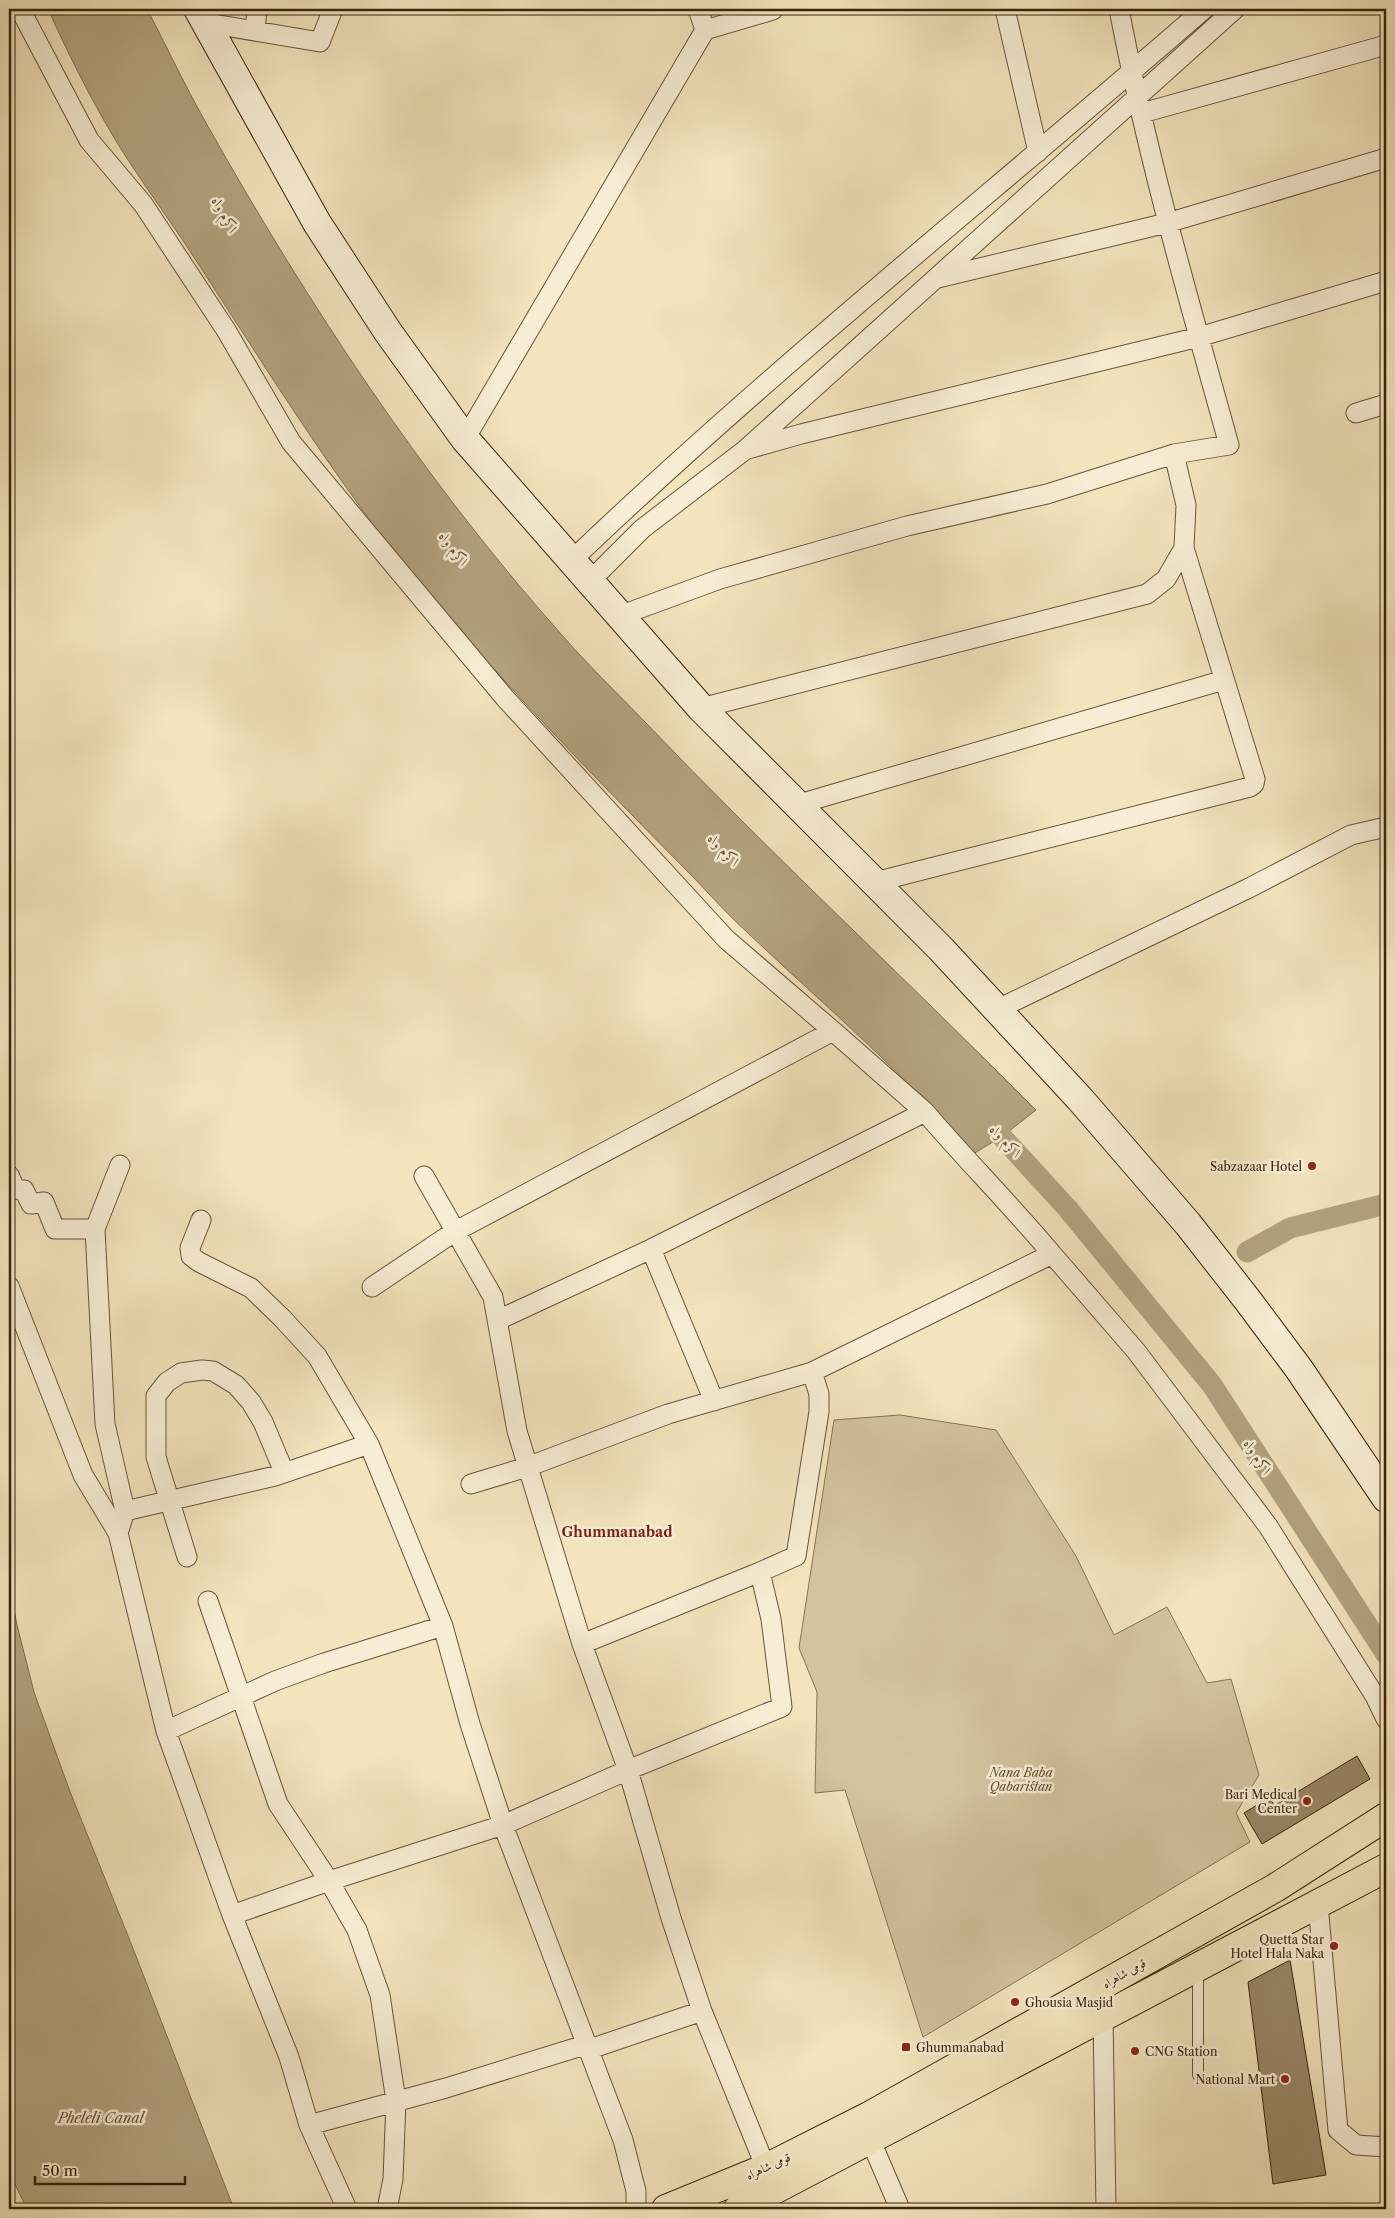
<svg xmlns="http://www.w3.org/2000/svg" width="1395" height="2218" font-family="'Libre Caslon Text',Amiri,serif">
	<rect width="100%" height="100%" fill="#f2e4bd"/>
	<filter id="stains"><feTurbulence type="fractalNoise" baseFrequency=".004" numOctaves="4"/><feColorMatrix values="0 0 0 0 .2 0 0 0 0 .09 0 0 0 0 .02 0 0 0 .5 -.17"/></filter>
	<radialGradient id="worn" r=".72"><stop offset=".6" stop-color="#630" stop-opacity="0"/><stop offset="1" stop-color="#630" stop-opacity=".3"/></radialGradient>
	<path fill="#d3c39f" stroke="#867455" d="M900,1415L996,1430L1076,1556L1114,1635L1167,1607L1207,1683L1231,1679L1259,1775L1236,1813L1250,1842L923,2037L845,1790L815,1793L817,1692L799,1648L834,1420Z"/>
	<path fill="#b3a380" stroke="#837051" d="M48,9H147C167,47 185,86 206,123C308,304 423,479 561,634C587,664 617,693 645,722C772,855 907,980 1036,1110L1003,1136L973,1154C906,1074 826,1007 750,935C730,917 712,897 693,877C604,787 515,696 433,600C345,496 273,379 199,265C176,229 151,195 128,160C97,112 71,60 48,9Z
		M9,1585L17,1625L34,1692L69,1789L134,1951L234,2209H27L9,2172Z"/>
	<g fill="none" stroke-linecap="round" stroke-linejoin="round">
		<path stroke="#b3a380" stroke-width="21" d="M983,1116L1068,1209L1212,1385L1386,1654
			M1247,1252L1290,1228L1386,1204"/>
	</g>
	<path fill="#9a8868" stroke="#3a240b" d="M1357,1756L1370,1779L1262,1844L1244,1813L1270,1797L1274,1806Z
		M1290,1960L1326,2175L1273,2184L1248,1982Z"/>
	<g fill="none" stroke-linecap="round" stroke-linejoin="round">
		<defs>
			<path id="lane" d="M1198,2075V1970"/>
			<path id="street" d="M20,9L89,140L143,204L226,330L291,442L505,698L726,939L833,1031
				M698,9L705,30
				M1005,9L1038,152
				M207,23L320,42L333,9
				M255,31L257,9
				M1142,113L1386,45
				M938,278L1167,223L1386,158
				M1356,413L1386,404
				M465,439L705,30L773,10
				M748,449L801,434L1199,337L1386,281
				M571,561C774,367 993,193 1204,9
				M589,582L642,529L745,450L1235,9
				M619,616L720,579L907,526L1047,494L1174,454L1229,445C1189,301 1147,156 1119,9
				M701,708L1147,594L1166,579L1184,548L1186,505L1174,454
				M799,804L1224,680
				M875,882L1250,787L1254,784L1255,779L1184,548
				M998,1009L1249,888L1351,835L1386,827
				M120,1165L95,1229L105,1424L125,1511L118,1533L166,1731L232,1915L289,2057L309,2125L347,2209
				M9,1175L15,1189L24,1190L31,1204L44,1202L55,1229H95
				M424,1176L493,1297L517,1431L582,1644L628,1770L671,1918L702,2011L766,2168
				M201,1220L190,1248L191,1256L199,1262L251,1288L282,1318L317,1356L369,1444
				M651,1249L714,1401
				M9,1286L83,1475L118,1533
				M372,1287L454,1232L833,1031L925,1112
				M498,1320L651,1249L925,1112C966,1160 1011,1205 1052,1254
				M471,1484L527,1467L668,1414L812,1372L1052,1254L1136,1351L1268,1526L1375,1696L1386,1719
				M125,1511L275,1476L369,1444L443,1626L470,1724L503,1825L623,2140L636,2191V2209
				M187,1557L156,1457V1396L167,1382L181,1373L202,1370L213,1371L236,1385L251,1402L263,1422L284,1472
				M760,1572L796,1556L819,1412V1394L812,1372
				M208,1601L278,1804L329,1881L357,1930L380,1995L396,2101L393,2179L387,2209
				M166,1731L275,1681L324,1663L443,1626
				M1318,1904L1338,2130L1356,2145L1386,2147
				M232,1915L329,1881L503,1825L628,1770L782,1707L771,1619L760,1572L582,1644
				M1103,2016L1106,2209
				M590,2049L702,2011
				M309,2125L446,2088L588,2044
				M870,2139L900,2209"/>
			<path id="secondary" d="M198,9L317,223L388,332L465,439L701,708L941,949L1080,1099L1188,1224L1249,1302L1299,1369L1386,1498"/>
			<path id="highway" d="M666,2209L766,2168L869,2116L1275,1888L1386,1817
				M738,2209L1386,1868"/>
		</defs>
		<use href="#lane" stroke="#685438" stroke-width="12"/>
		<use href="#street" stroke="#685438" stroke-width="21"/>
		<use href="#secondary" stroke="#3a240b" stroke-width="30"/>
		<use href="#highway" stroke="#3a240b" stroke-width="30"/>
		<use href="#lane" stroke="#f7edd4" stroke-width="10"/>
		<use href="#street" stroke="#f7edd4" stroke-width="19"/>
		<use href="#secondary" stroke="#f7edd4" stroke-width="28"/>
		<use href="#highway" stroke="#f2e4bd" stroke-width="28"/>
	</g>
	<g fill="#8f2418" stroke="#f7edd4" stroke-width="2">
		<circle cx="1312" cy="1166" r="5"/>
		<circle cx="1307" cy="1801" r="5"/>
		<circle cx="1334" cy="1946" r="5"/>
		<circle cx="1015" cy="2002" r="5"/>
		<rect x="901" y="2042" width="10" height="10" rx="2.5"/>
		<circle cx="1135" cy="2051" r="5"/>
		<circle cx="1285" cy="2079" r="5"/>
	</g>
	<g text-anchor="middle" dominant-baseline="central" stroke-width="5" stroke-linejoin="round" paint-order="stroke">
		<g font-size="12" fill="#3a240b" stroke="#f7edd4" text-anchor="end">
			<text x="1302" y="1166">Sabzazaar Hotel</text>
			<text x="1297" y="1794">Bari Medical<tspan x="1297" dy="14">Center</tspan></text>
			<text x="1324" y="1939">Quetta Star<tspan x="1324" dy="14">Hotel Hala Naka</tspan></text>
			<text x="1025" y="2002" text-anchor="start">Ghousia Masjid</text>
			<text x="916" y="2047" text-anchor="start">Ghummanabad</text>
			<text x="1145" y="2051" text-anchor="start">CNG Station</text>
			<text x="1275" y="2079">National Mart</text>
		</g>
		<g font-size="12" font-style="italic" fill="#604c30" stroke="#f7edd4">
			<text x="1021" y="1772">Nana Baba<tspan x="1021" dy="14">Qabaristan</tspan></text>
		</g>
		<g font-size="12" fill="#3a240b" stroke="#f7edd4">
			<text transform="translate(1124 1973) rotate(-29)">قومی شاہراہ</text>
			<text transform="translate(768 2166) rotate(-25)">قومی شاہراہ</text>
		</g>
		<g font-size="14" font-style="italic" fill="#645034" stroke="#f7edd4">
			<text transform="translate(225 215) rotate(61)">اکرم واہ</text>
			<text transform="translate(454 549) rotate(53)">اکرم واہ</text>
			<text transform="translate(724 850) rotate(46)">اکرم واہ</text>
			<text transform="translate(1006 1141) rotate(47)">اکرم واہ</text>
			<text transform="translate(1258 1457) rotate(57)">اکرم واہ</text>
			<text x="101" y="2118">Pheleli Canal</text>
		</g>
		<g font-size="14" font-weight="bold" fill="#7a1f14" stroke="#f7edd4">
			<text x="617" y="1532">Ghummanabad</text>
		</g>
	</g>
	<rect width="1395" height="2218" fill="none" stroke="#f2e4bd" stroke-width="30"/>
	<rect x="10" y="10" width="1375" height="2198" fill="none" stroke="#3a240b" stroke-width="2.5"/>
	<rect x="15" y="15" width="1365" height="2188" fill="none" stroke="#3a240b"/>
	<path d="M35 2176v8h150v-8" fill="none" stroke="#3a240b" stroke-width="2.5"/>
	<text x="42" y="2176" font-size="15" fill="#3a240b" stroke="#f7edd4" stroke-width="4" paint-order="stroke">50 m</text>
	<rect width="100%" height="100%" filter="url(#stains)"/>
	<rect width="100%" height="100%" fill="url(#worn)"/>
</svg>
